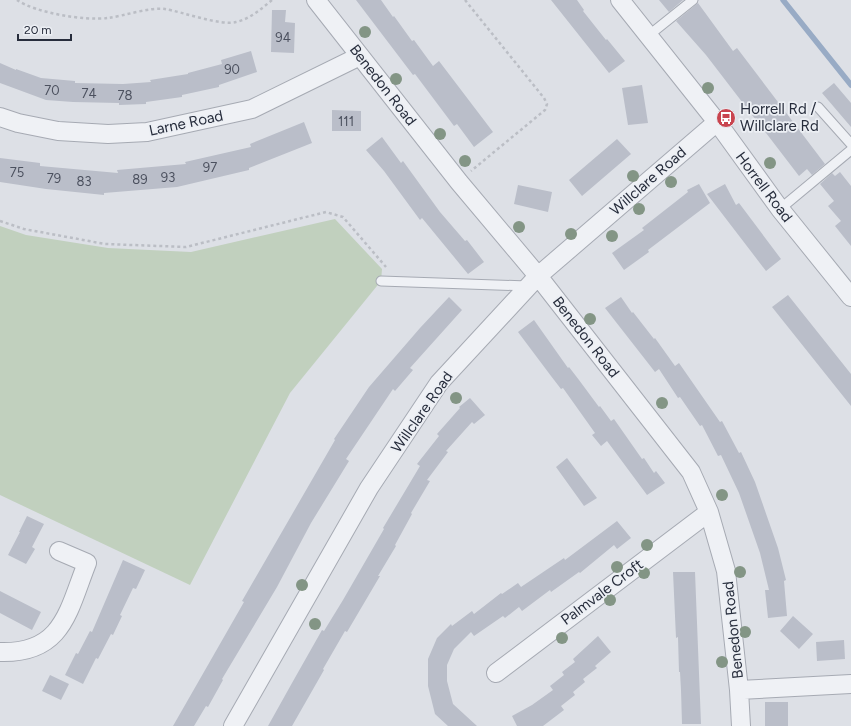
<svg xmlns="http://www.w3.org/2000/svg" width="851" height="726" font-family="Figtree,sans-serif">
	<rect width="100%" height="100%" fill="#dde0e6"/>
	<path fill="#c1d0be" d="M335,219L382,269L381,281L290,393L190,585L0,495V226L26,235L108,248L191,252Z"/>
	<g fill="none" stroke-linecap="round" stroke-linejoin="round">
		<path stroke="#98abc5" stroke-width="5.5" d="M783,0L851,85"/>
	</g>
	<path fill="#babec9" d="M356,0H381L393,17L394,16L412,41L414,40L433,66L439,61L493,132L474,147L457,124L454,126L415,74L413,75Z
		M551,0H577L584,10L583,11L606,40L607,39L625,61L609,73Z
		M659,0H683L669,12Z
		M698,3L733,51L737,48L825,164L812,175L807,169L799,176L706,55L676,21Z
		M272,10H286L285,22L295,23L294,53L271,52Z
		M251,51L257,72L219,85V87L182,95V97L146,102V104L119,105V103L73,102L46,100L0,83V63L16,70V69L41,78L75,81V83L123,84L151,82L150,80L188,74V73L222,64L221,60Z
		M834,83L851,103V127L822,93Z
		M642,85L648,123L628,125L622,88Z
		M332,110L361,111V131H332Z
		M304,122L312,143L249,168V170L177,187L104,193V195L46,189L0,182V158L40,163V166L118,173L117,170L186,164L185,162L251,147L250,144Z
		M382,137L401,163L403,161L440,212L465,241L467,240L484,262L468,274L422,218L420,220L384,171L366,150Z
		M617,139L631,154L582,196L569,180Z
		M840,172L851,186V246L835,226L841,221L828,206L834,201L820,184L832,173L835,176Z
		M699,184L710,203L648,250L649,252L624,270L612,253L644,230L642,228L688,192L687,190Z
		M725,184L736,205L739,203L781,259L766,271L707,194Z
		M518,185L552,192L548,212L514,204Z
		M788,295L851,374V406L772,307Z
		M449,297L462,310L410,368L413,370L395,391L393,389L346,459L349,461L311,523L277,587L222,679L223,680L208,707L206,706L194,726H173L244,602L242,601L335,440L334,439L369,387L420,328Z
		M621,297L632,313L633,312L654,339L655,338L675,366L679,363L720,422L722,421L739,453L741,452L755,482L778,548L786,580L784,581L787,616L768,618L765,590H769L760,553L739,493L721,455L718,456L702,425L700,426L680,397L678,398L659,369L655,372L605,308Z
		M534,320L568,368L569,367L579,380L599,407L600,406L611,421L614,419L642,459L644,458L654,473L656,471L665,483L647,495L607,441L601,446L592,435L595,433L563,388L561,389L551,376L518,332Z
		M470,398L485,415L474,424L472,422L446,451L448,452L427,480L430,481L411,513L412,514L395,545L396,546L378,576H380L347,632L345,631L323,669L324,670L292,726H268L292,683L322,630L324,631L343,600L384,529L383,528L420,466L417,464L439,436L437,434L460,408L459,407Z
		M567,458L597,498L584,506L556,467Z
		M27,516L44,524L32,547L35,549L26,564L8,555L20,532H19Z
		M617,521L631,538L617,549L614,545L580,573L579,572L551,592L550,590L522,611L519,607L505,618L503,616L474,636L471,632L454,649L447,665V681L453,704L477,726H448L435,714L428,686V659L437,638L451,624L452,626L472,611L474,614L501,593L502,594L518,583L521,587L564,558L565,560Z
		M123,560L145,570L136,589L133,588L120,615L122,616L113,635L111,634L98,659L96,658L83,684L65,675L76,653L78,654L90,631L92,632Z
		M673,572H695L701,724H682L681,690L680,672H679L678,637L676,638Z
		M0,591L41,612L32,630L0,613Z
		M793,616L813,634L799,649L780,631Z
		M598,636L611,652L595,666L597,668L583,679L585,682L573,692L575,695L561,706L564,710L543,726H517L512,716L532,705L553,690L550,686L564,675L562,672L575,662L573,659Z
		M844,640L845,659L817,661L816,642Z
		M50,675L69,684L61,700L42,691Z
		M765,702H788V726H765Z"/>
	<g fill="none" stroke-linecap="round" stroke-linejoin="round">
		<defs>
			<path id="lane" d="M648,36L693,0
				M818,107L851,144
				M780,209L851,150
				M381,281L527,286"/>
			<path id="street" d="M316,0L459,182L538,276L691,472L709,512L726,571L739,690L741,726
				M620,0L717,122L780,209L851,297
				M0,117L18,123L58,131L108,134L147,132L252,109L360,56
				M0,652C63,654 68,611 87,563L59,551
				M496,673L709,512
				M739,690L851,684
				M233,726L369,488L439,383L538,276L717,122"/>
		</defs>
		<use href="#lane" stroke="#a6aab3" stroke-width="11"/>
		<use href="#street" stroke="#a6aab3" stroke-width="20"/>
		<path stroke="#bbbec5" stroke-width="2.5" stroke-dasharray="3 3" stroke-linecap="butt" d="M17,0C36,13 85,21 108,18C124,16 149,7 165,9C183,12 220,26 236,22C250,19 261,9 272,0
			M465,0L544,98L547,104L545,110L471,171
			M0,221L24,229L105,244L186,247L326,212L343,217L386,267"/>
		<use href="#lane" stroke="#eff1f5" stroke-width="9"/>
		<use href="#street" stroke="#eff1f5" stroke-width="18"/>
	</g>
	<g fill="#839585">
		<circle cx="365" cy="32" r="6"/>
		<circle cx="396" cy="79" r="6"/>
		<circle cx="708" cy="88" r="6"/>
		<circle cx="440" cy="134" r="6"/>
		<circle cx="465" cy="161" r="6"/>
		<circle cx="770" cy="163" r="6"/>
		<circle cx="633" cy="176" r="6"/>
		<circle cx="671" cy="182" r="6"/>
		<circle cx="639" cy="209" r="6"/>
		<circle cx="519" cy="227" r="6"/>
		<circle cx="571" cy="234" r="6"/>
		<circle cx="612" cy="236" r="6"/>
		<circle cx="590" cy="319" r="6"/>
		<circle cx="456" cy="398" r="6"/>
		<circle cx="662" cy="403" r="6"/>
		<circle cx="722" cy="495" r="6"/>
		<circle cx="647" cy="545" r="6"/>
		<circle cx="617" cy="567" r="6"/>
		<circle cx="740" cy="572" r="6"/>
		<circle cx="644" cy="573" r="6"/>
		<circle cx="302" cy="585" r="6"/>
		<circle cx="610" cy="600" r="6"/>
		<circle cx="315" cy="624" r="6"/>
		<circle cx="745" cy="632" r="6"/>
		<circle cx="562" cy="638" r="6"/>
		<circle cx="722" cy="662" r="6"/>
	</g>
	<defs>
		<symbol id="bus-disc" viewBox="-11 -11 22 22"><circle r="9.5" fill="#c9444f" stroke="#eceff4"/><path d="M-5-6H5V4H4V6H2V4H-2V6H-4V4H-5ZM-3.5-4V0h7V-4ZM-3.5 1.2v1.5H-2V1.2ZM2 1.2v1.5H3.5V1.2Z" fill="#fff"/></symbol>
	</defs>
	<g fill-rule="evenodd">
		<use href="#bus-disc" x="715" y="107" width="22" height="22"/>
	</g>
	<g text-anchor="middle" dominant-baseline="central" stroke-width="3.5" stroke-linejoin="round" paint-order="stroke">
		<g font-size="13" fill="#4c515f">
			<text x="283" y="37">94</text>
			<text x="232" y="69">90</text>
			<text x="52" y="90">70</text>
			<text x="89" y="93">74</text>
			<text x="125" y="95">78</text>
			<text x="346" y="121">111</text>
			<text x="210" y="167">97</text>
			<text x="17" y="172">75</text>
			<text x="168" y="177">93</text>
			<text x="54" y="178">79</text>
			<text x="140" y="179">89</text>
			<text x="84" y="181">83</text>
		</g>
		<g font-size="15" fill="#272d3c" stroke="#eceff4">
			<text transform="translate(383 85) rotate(52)">Benedon Road</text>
			<text transform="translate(186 123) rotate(-12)">Larne Road</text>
			<text transform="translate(648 181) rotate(-41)">Willclare Road</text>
			<text transform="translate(764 187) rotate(53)">Horrell Road</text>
			<text transform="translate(586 337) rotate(52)">Benedon Road</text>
			<text transform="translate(422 412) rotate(-55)">Willclare Road</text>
			<text transform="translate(602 592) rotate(-37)">Palmvale Croft</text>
			<text transform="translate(733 630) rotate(-96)">Benedon Road</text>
		</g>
		<g font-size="15" fill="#272d3c" stroke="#eceff4" text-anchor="start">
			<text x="740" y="109">Horrell Rd /<tspan x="740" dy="17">Willclare Rd</tspan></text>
		</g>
	</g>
	<path d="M18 34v6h53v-6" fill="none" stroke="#272d3c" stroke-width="2"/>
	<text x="24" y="34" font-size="12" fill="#272d3c" stroke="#eceff4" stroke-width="3" paint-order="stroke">20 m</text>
</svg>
